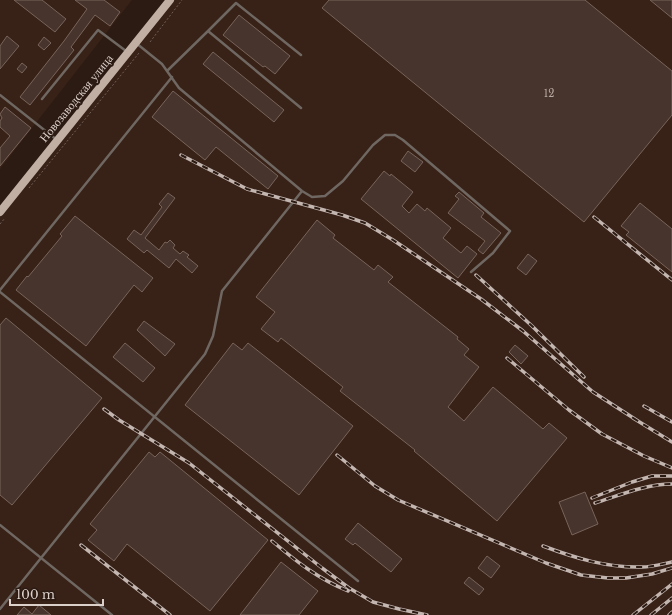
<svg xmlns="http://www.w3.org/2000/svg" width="672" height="615" font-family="'Libre Baskerville',serif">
	<rect width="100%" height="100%" fill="#2c1b13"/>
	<path fill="#382117" d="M0,0H132L0,169Z
		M170,0H672V615H0V212Z"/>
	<path fill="#47342c" stroke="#79645b" d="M14,0H42L66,19L55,32Z
		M75,0H104L120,12L110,26L95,15L71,47L74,50L30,105L20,97L64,41L87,9Z
		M329,0H585L672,71V115L584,222L322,8Z
		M650,0H672V18Z
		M239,15L290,56L275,74L265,66L263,67L223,35Z
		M7,36L19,46L0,69V46Z
		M44,37L51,43L44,50L38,45Z
		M213,52L284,110L274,122L203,64Z
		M22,63L27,67L22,73L17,69Z
		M173,91L278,176L268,189L216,147L205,160L152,117Z
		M5,107L31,128L0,166V148L10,136L0,127V121L2,118L0,114Z
		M408,151L423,162L415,172L401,161Z
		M384,171L390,176L391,174L413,192L402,206L409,213L417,204L425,211L427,208L451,228L443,238L461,253L467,246L477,254L458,278L361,199Z
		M459,192L484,213L481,217L501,233L483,254L478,250L485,241L448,213L459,199L455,196Z
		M168,193L175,198L145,238L159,250L165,242L167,243L170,240L175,245L173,248L180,254L183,251L189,255L187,257L198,266L192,273L176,259L169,268L147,250L144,253L127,239L134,230L141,235L162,207L159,204Z
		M640,203L672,229V272L626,235L629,232L621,226Z
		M75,216L153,278L142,292L134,285L86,346L16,290L27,276L28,277L62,236L60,234Z
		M317,220L335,235L333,238L374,270L378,265L393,277L388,282L458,337L457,339L469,349L464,355L479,367L448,407L464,421L493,387L543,429L549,423L567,438L497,521L414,451L415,450L340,391L343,387L281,338L278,342L261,329L275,312L256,297Z
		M528,254L537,261L526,275L517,268Z
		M6,318L102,398L12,505L0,495V325Z
		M144,321L175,344L165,356L137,330Z
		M125,343L155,368L143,382L113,357Z
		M233,343L242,350L248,343L353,426L299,495L185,405Z
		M515,345L528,356L521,364L509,352Z
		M149,452L155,457L160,452L268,540L210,611L127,544L114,561L88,540L97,530L90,524Z
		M585,492L598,524L572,535L559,502Z
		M358,523L402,559L391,572L355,543L353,545L345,539Z
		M487,556L500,566L491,578L478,568Z
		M281,562L318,591L299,615H240Z
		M469,577L484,589L479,595L464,583Z
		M39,605L51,615H17L24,607L32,614Z"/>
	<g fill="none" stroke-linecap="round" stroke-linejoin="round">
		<path stroke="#6f6059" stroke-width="1" stroke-dasharray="2 2" stroke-linecap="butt" d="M150,42L182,0
			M29,188L139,53
			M0,224L5,218"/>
		<path stroke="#6f6761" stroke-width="2.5" d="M208,31L236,3L301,55
			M136,43L162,64L179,88L302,191L312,197L325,196L343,181L373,145L385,135H395L403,140L510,231L493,253L471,272
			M167,71L208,31L301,108
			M0,95L57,140
			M42,99L98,30L126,51
			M0,290L172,77
			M0,292L358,581
			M0,525L112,615
			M0,609L205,354L213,336L222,291L302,191"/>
		<path stroke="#c1afa4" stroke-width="8" d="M0,212L170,0"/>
		<defs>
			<path id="rail" d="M181,155L247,189L342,215L365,223L393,240L481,299L523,331L593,392L638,421
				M594,217L672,280
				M476,275L532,326L584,377
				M507,358L569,410L602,434L644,456L672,468
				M644,406L672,422
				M104,409L119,420L189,463L322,568L349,588L373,602L399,609L427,615
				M633,418L672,442
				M337,455L375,486L398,500L546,563L581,575L608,578H626L652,574L672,568
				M592,498L632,482L652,476H672
				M595,503C620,495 646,484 672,484
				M272,541C297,562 317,578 348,591
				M81,545L170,615
				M543,546C575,558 607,568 642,567C652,567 662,564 672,562
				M633,615L672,584
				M651,615L672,598
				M669,615L672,612"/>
		</defs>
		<use href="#rail" stroke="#c3b6b1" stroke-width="3.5"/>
		<use href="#rail" stroke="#2c1b13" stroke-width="2" stroke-dasharray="6" stroke-linecap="butt"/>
	</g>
	<g text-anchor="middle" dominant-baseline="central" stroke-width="4" stroke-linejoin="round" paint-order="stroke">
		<g font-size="10" fill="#b7a9a3">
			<text x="549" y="93">12</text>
		</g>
		<g font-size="12" fill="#dcd0cb" stroke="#2c1b13">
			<text transform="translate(76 98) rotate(-51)">Новозаводская улица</text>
		</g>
	</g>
	<path d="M10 599v6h93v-6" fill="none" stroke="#dcd0cb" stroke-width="2"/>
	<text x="16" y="599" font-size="12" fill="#dcd0cb" stroke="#2c1b13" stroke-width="3" paint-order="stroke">100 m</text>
</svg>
